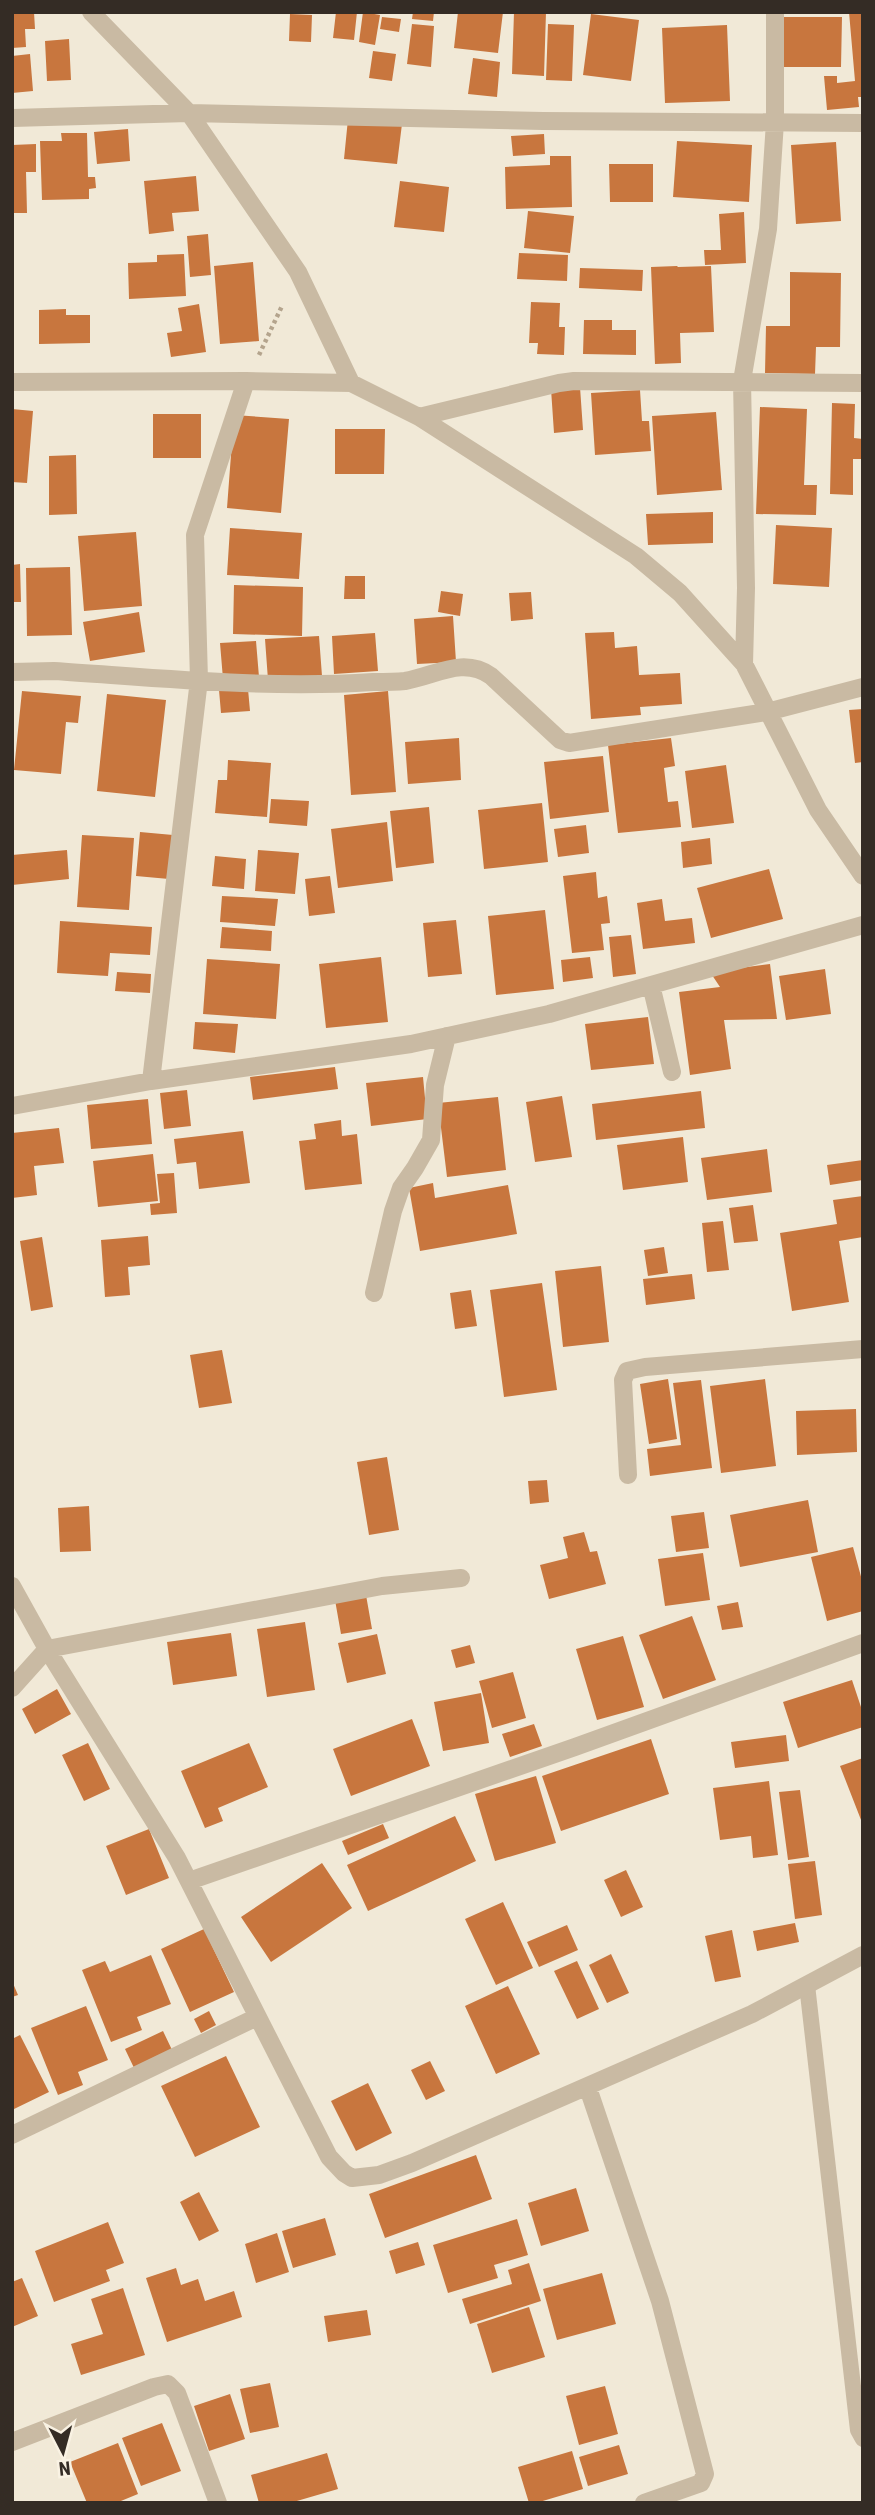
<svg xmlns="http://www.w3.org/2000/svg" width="875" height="2515" font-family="'Roboto Condensed',sans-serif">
	<rect width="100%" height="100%" fill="#f1e9d7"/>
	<path fill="#c8763e" d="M12,12H34L35,29H25L26,47L12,48Z
		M336,12H357L354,40L333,38Z
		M363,12L380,15L375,45L359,42Z
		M413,12H434L433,21L412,19Z
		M458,12H503L498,53L454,48Z
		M514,12H546L544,76L512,74Z
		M849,12H863V97H858L859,107L827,110L824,76H837V83L855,81Z
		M290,14L312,15L311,42L289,41Z
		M591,14L639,20L631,81L583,75Z
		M382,17L401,19L399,32L380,29Z
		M780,17H842L841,67H780Z
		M412,24L434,26L431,67L407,64Z
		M548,24L574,25L572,81L546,80Z
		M727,25L730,101L665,103L662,28Z
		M69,39L71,80L47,81L45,41Z
		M373,51L396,54L392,81L369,78Z
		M30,54L33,91L12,93V56Z
		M473,58L500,62L497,97L468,94Z
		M348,119L402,124L397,164L344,159Z
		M128,129L130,161L97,164L94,132Z
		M61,133H87L88,177H95L96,188L89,189V199L42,200L40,141H62Z
		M544,134L545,154L513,156L511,136Z
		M677,141L752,145L749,202L673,197Z
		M836,142L841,221L796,224L791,145Z
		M36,144V172H26L27,213H12V145Z
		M550,156H571L572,207L506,209L505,167L550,165Z
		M609,164H653V202H610Z
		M196,176L199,211L172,213L174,231L149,234L144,181Z
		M400,181L449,187L444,232L394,227Z
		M528,211L574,216L570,253L524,248Z
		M744,212L746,263L705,265L704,250H721L719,214Z
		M208,234L211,275L190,277L187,236Z
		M519,253L568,255L567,281L517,279Z
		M184,254L186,296L129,299L128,263L157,262V255Z
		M253,262L259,341L220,344L214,266Z
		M677,266L678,267L711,266L714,332L680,333L681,363L655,364L651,267Z
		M580,268L643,270L642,291L579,288Z
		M790,272L841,273L840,347H816L815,374L765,373L766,326H790Z
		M531,302L560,303L559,327H565L564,355L537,354L538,343H529Z
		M199,304L206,352L171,357L167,333L182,331L178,308Z
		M66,309V315H90V343L39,344V310Z
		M584,320H612V330H636V355L583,354Z
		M580,387L583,430L554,433L551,389Z
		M640,390L642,421H649L651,451L595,455L591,393Z
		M832,403L855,404L854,438L863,439V459H853V495L830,494Z
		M760,407L807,409L804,485H817L816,515L756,514Z
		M12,409L33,411L27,483L12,482Z
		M716,412L722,490L657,495L652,416Z
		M153,414H201V458H153Z
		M234,415L289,419L281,513L227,508Z
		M335,429H385L384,474H335Z
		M76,455L77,514L49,515V456Z
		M713,512V543L648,545L646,514Z
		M776,525L832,528L829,587L773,584Z
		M230,528L302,533L299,579L227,575Z
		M136,532L142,606L84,611L78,536Z
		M20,564L21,602H12V565Z
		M70,567L72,635L27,636L26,568Z
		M345,576H365V599H344Z
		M234,585L303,587L302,636L233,634Z
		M441,591L463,594L460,616L438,612Z
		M531,592L533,619L511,621L509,593Z
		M139,612L145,652L90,661L83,622Z
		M453,616L456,662L417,664L414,619Z
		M614,632L615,648L637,646L639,675L680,673L682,704L640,707L641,715L591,719L585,633Z
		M375,633L378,671L334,674L332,636Z
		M319,636L322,676L268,680L265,639Z
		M256,641L259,677L223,679L220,643Z
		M248,689L250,711L221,713L219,690Z
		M22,691L81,696L78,723L66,722L61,774L14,770Z
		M388,691L396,792L351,795L344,695Z
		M107,694L166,700L155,797L97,791Z
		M863,709V762L855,763L849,710Z
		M459,738L461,780L408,784L405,742Z
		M671,738L675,766L664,768L668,802L678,801L681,827L618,833L608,745Z
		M603,756L609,812L550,819L544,762Z
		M228,760L271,763L267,817L215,813L218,780H227Z
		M726,765L734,823L692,828L685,771Z
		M271,799L309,801L307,826L269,823Z
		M542,803L548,862L484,869L478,810Z
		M429,807L434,863L396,868L390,811Z
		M387,822L393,881L338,888L331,829Z
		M586,825L589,853L558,857L554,829Z
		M140,832L173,835L169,879L136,876Z
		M82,835L134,838L129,910L77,907Z
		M710,838L712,864L683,868L681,842Z
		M67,850L69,879L12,885V855Z
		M258,850L299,853L295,894L255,891Z
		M215,856L246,859L244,889L212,886Z
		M769,869L783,919L711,938L697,888Z
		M596,872L598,898L607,896L610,923L601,924L604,950L572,953L563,876Z
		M330,876L335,913L309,916L305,879Z
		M222,896L278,899L275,926L220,922Z
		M662,899L665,921L692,918L695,943L643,949L637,903Z
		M545,910L554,989L496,995L488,916Z
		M456,920L462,974L428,977L423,923Z
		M60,921L152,927L150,955L110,953L108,976L57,973Z
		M222,927L272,931L271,951L220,948Z
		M631,935L636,974L613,977L609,937Z
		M381,957L388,1022L326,1028L319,964Z
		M590,957L593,978L563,982L561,960Z
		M207,959L280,964L276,1019L203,1014Z
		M770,964L777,1019L724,1020L731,1069L690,1075L679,992L720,987L710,972Z
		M825,969L831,1014L786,1020L779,976Z
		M117,972L151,974L150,993L115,991Z
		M648,1017L654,1064L591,1070L585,1024Z
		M195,1022L238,1024L235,1053L193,1049Z
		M335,1067L338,1089L253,1100L250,1077Z
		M423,1077L427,1119L371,1126L366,1083Z
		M187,1090L191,1126L164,1129L160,1093Z
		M701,1091L705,1128L596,1140L592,1104Z
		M562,1096L572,1157L535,1162L526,1102Z
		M498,1097L506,1170L447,1177L438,1103Z
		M148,1099L152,1144L91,1149L87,1105Z
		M341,1120L342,1136L357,1134L362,1184L305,1190L299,1141L316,1139L314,1124Z
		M59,1128L64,1163L34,1166L37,1195L12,1198V1133Z
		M243,1131L250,1183L199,1189L196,1162L177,1164L174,1139Z
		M683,1137L688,1182L623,1190L617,1145Z
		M767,1149L772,1192L707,1200L701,1158Z
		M153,1154L158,1201L98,1207L93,1161Z
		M863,1160V1180L830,1185L827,1165Z
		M174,1173L177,1213L151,1215L150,1204L160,1203L157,1174Z
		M433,1183L435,1198L508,1185L517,1234L420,1251L409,1188Z
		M863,1196V1237L839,1241L849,1302L792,1311L780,1233L837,1224L833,1200Z
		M753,1205L758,1241L734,1243L729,1208Z
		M723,1221L729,1270L707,1272L702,1223Z
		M148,1236L150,1265L128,1267L130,1295L105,1297L101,1240Z
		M42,1237L53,1307L31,1311L20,1241Z
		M664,1247L668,1273L648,1276L644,1250Z
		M601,1266L609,1342L563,1347L555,1271Z
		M692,1274L695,1299L646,1305L643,1279Z
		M542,1283L557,1390L504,1397L490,1290Z
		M471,1290L477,1326L455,1329L450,1293Z
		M222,1350L232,1403L199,1408L190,1355Z
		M668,1379L677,1439L649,1444L640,1384Z
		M765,1379L776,1466L721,1473L710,1386Z
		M701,1380L712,1468L650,1476L647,1449L681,1445L673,1383Z
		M856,1409L857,1452L797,1455L796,1411Z
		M387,1457L399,1530L369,1535L357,1462Z
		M547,1480L549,1502L530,1504L528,1481Z
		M808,1500L818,1552L740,1567L730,1515Z
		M89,1506L91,1551L60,1552L58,1508Z
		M704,1512L709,1548L676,1552L671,1516Z
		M584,1532L590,1552L597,1551L606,1584L549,1599L540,1565L568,1558L563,1537Z
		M853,1547L863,1584V1611L827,1621L811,1557Z
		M703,1553L710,1600L665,1606L658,1559Z
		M366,1595L372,1629L341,1634L335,1600Z
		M738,1602L743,1627L722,1630L717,1606Z
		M692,1616L716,1680L663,1699L639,1635Z
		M305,1622L315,1690L267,1697L257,1629Z
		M231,1633L237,1676L173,1685L167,1642Z
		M377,1634L386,1674L347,1683L338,1643Z
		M623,1636L644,1707L597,1720L576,1649Z
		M470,1645L475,1663L456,1668L451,1650Z
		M513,1672L526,1718L492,1728L479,1681Z
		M852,1680L863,1713V1727L798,1748L783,1702Z
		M57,1689L71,1714L35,1734L22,1709Z
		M481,1693L489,1743L443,1751L434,1702Z
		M412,1719L430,1766L351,1796L333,1749Z
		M534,1724L542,1746L510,1757L502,1734Z
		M786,1735L789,1761L735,1768L731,1742Z
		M651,1739L669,1794L561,1831L542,1776Z
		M88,1743L110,1789L84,1801L62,1755Z
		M249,1743L268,1787L218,1808L223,1821L205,1828L181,1771Z
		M863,1758V1825L840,1766Z
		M536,1776L556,1843L495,1861L475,1794Z
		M769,1781L778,1855L753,1858L751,1836L720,1840L713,1788Z
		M800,1790L809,1857L788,1860L779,1792Z
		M455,1816L476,1861L368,1911L347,1865Z
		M383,1824L389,1838L348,1855L342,1841Z
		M149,1829L169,1878L126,1895L106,1846Z
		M815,1861L822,1915L795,1919L788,1864Z
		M322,1863L352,1908L271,1962L241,1917Z
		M626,1870L643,1907L621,1917L604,1880Z
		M503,1902L533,1968L496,1985L465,1919Z
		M795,1923L799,1942L757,1951L753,1931Z
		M567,1925L578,1950L539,1967L527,1942Z
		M204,1929L234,1992L190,2012L161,1949Z
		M732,1930L741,1977L715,1982L705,1936Z
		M611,1954L629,1993L607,2003L589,1965Z
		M151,1955L171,2004L137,2017L142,2030L111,2042L82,1970L105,1961L110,1972Z
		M577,1961L599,2009L577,2019L554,1971Z
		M12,1981L18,1995L12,1997Z
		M508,1986L540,2054L496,2074L465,2006Z
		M86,2006L108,2060L78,2072L83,2085L58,2095L31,2028Z
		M209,2011L216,2025L201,2033L194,2019Z
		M163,2031L173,2052L135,2070L125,2049Z
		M20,2035L49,2092L12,2110V2039Z
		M226,2056L260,2127L195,2157L161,2086Z
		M430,2061L445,2091L426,2100L411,2070Z
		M368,2083L392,2133L356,2151L331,2101Z
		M476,2155L492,2199L385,2238L369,2194Z
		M576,2188L589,2231L541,2246L528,2203Z
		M199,2192L219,2231L199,2241L180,2202Z
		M325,2218L336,2255L293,2268L282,2231Z
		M517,2219L528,2255L494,2265L498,2278L448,2293L433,2245Z
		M108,2222L124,2263L106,2270L110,2281L54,2302L35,2251Z
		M277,2233L289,2272L256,2283L245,2244Z
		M418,2242L425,2265L396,2274L389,2251Z
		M529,2263L541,2301L470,2324L462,2299L512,2284L508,2270Z
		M176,2268L181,2285L198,2279L205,2301L234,2291L242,2317L167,2342L146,2278Z
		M602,2273L616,2324L557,2340L543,2289Z
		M22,2278L38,2316L12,2327V2282Z
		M123,2288L145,2355L81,2375L71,2344L103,2334L91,2299Z
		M529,2307L545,2357L492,2373L477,2324Z
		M367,2310L371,2335L328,2342L324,2316Z
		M270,2383L279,2427L250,2433L240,2389Z
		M605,2386L618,2434L579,2445L566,2396Z
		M230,2394L245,2439L209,2451L194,2406Z
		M162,2423L181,2471L141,2486L122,2438Z
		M118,2443L138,2494L116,2503H87L70,2462Z
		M619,2445L628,2474L588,2486L579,2457Z
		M572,2451L583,2489L536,2503H529L518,2467Z
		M327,2453L338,2489L290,2503H259L251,2475Z"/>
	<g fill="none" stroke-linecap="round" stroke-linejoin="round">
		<path stroke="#b4a48d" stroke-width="4.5" stroke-dasharray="3.5 3.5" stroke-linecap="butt" d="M259,355L282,306"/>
		<path stroke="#c9baa3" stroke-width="16" d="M807,1985L858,2430L863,2439"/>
		<path stroke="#c9baa3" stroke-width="18" d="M91,12L189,113L298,272L351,383
			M12,118L189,113L543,121L863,123
			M12,382L246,381L351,383L419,417L636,556L680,593L744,664L818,810L863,876
			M419,417L559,383L574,381L863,383
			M744,664L746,588L742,381L768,229L775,122V12
			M12,672L54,671C160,678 267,689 373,682C384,682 395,682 405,681C435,676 463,656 491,676L560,740L569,743L767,712L863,687
			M651,985L672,1072
			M151,1081L199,680L195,535L246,381
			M12,1106L151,1081L411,1044L549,1014L863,925
			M374,1293L393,1211L401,1188L415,1168L431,1140L435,1085L447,1036
			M628,1475L623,1380L627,1371L645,1367L863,1349
			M12,1586L47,1649L177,1858L329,2157L344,2173L352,2178L379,2175L412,2163L752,2014L863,1955
			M12,1688L47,1649L382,1586L461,1578
			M189,1881L575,1747L863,1643
			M588,2088L660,2301L705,2474L701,2483L644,2503
			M12,2135L257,2017
			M12,2442L154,2387L168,2384L177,2393L218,2503"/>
	</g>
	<rect width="875" height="2515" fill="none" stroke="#342c25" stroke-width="28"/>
	<g transform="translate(63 2452) rotate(174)" stroke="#f9f2e3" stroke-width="5" paint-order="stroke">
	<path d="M0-5L12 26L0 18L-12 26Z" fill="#342c25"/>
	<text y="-10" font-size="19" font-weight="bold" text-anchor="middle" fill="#342c25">N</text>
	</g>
</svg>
